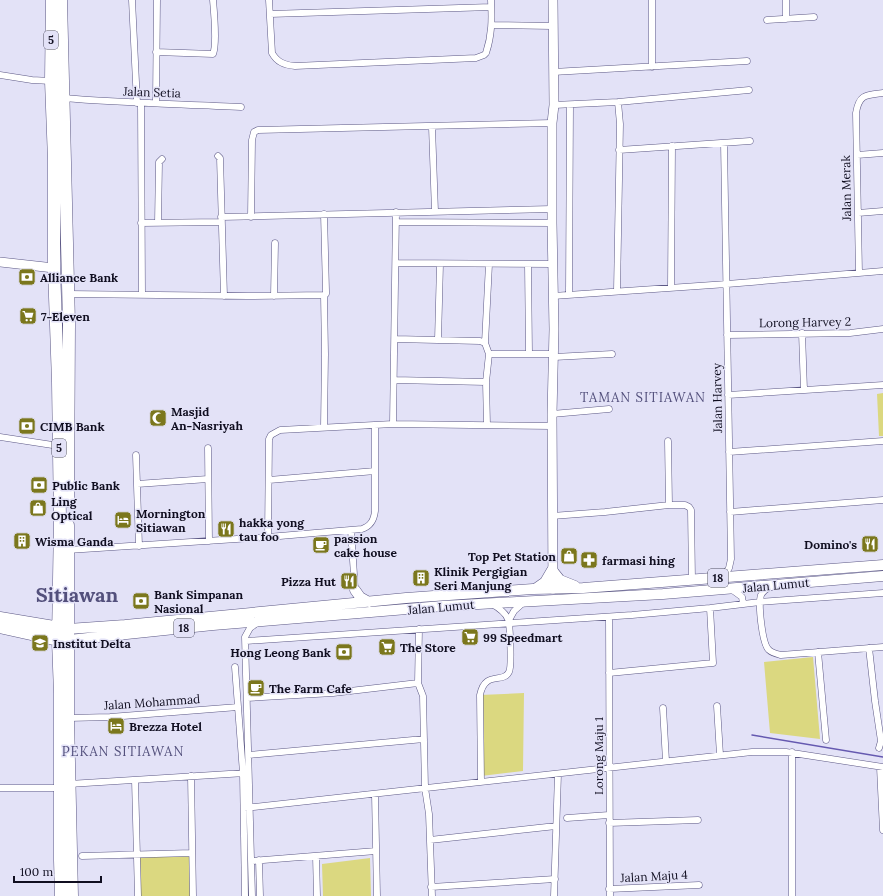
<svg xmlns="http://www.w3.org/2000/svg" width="883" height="896" font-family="Lora,serif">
	<rect width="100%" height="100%" fill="#e3e2f7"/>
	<path fill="#dbd880" d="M883,393V436H879L877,394Z
		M813,657L820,739L770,733L764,662Z
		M524,693L523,771L481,776L480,695Z
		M192,853L193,896H138L137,854Z
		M370,858L371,896H323L322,864Z"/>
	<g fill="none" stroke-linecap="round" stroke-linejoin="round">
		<path stroke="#6559b0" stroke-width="1.5" d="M752,735L883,757"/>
		<defs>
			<path id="street" d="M132,0L137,103
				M269,0L272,53C277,62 284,65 295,66L476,58L484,55L486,53C492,35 492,19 491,0
				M652,0V67
				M786,0V19
				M270,14L491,7
				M767,20L814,17
				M492,25L552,26
				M156,52L213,54C217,45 214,11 213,0
				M553,72L747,61
				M0,75L32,80L51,81
				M63,98C122,103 182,104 241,107
				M156,102L157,0
				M141,103L142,295
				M554,105L618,102L749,90
				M432,127L435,212
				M619,150L750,141
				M857,155L883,153
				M218,156L220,158L224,296
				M858,213L883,211
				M221,217L552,209
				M251,217L252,140L254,132L258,130L552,123
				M396,222L552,223
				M141,223L221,222
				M158,223L159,162L162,159
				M396,263L553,264
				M528,264L529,354
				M859,273L856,113C859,94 866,95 883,93
				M671,287L672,146
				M617,291L620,124L618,102
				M68,294L248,296L324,295
				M569,294L570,105
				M274,296L275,243
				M553,296L727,284L883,271
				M802,333L804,390
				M727,335L850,333L883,329
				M395,339L480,341L485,343
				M438,340L440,264
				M489,354H554
				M554,357L612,354
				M394,380L486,382
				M728,395L883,385
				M552,414L609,409
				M393,424L396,212
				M487,425L486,382L489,354L485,343L489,264
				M324,427L325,354L324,295L326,294V291L324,214
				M0,437L59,446
				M668,441L669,505
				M208,448L209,541
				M729,452L883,441
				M136,455L139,546
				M269,480L375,471
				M137,484L208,479
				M730,512L883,500
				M552,516L605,512L669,505H685L689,507L691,510L692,580
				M351,530L355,590
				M268,537L269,439L271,435L280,430L393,424L552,426
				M68,550L268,537L362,529C371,526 374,520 375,511V425
				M723,577L729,568L731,559L724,143
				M770,587C766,589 763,591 761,595C758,604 762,644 769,650C772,653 777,654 781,655L883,647
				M731,589L742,597L743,604
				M609,617L610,896
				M509,620L514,611L524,602
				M419,629L418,683L423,696L425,788L429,814L432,896
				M246,641L632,615L710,608L760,602L883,593
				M869,648L875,701L881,741L879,748
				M818,652L826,740
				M235,667L243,773L245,896
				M609,673L713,663L710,608
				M247,698L333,693L418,683
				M717,706L720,755
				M663,708L666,761
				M68,718L110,717L238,707
				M249,755L424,739
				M880,767L883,830
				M191,776L193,896
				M135,780L138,896
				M481,782L480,695C485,670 503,684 509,672C512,667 510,624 508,619C505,612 499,608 492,604
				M69,784L245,773
				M0,788H60
				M375,794L377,896
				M244,808L752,752H786L883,767
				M567,818L609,815
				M609,823L698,820
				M430,840L556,826
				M82,856L192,853
				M316,856L317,896
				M259,860L260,896
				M252,861L376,851
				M431,887L555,879
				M609,889L699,885
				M252,896L245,637L250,628L257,623
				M554,896L558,774
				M792,896V752"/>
			<path id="secondary" d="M553,0L554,105L552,123V223L554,329L552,414L553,589
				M0,262L54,268"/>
			<path id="primary" d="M535,589L545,582L552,570L560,580L575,586
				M355,590L360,597L369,602
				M68,629L125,625L406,598L533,589L583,588L883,565
				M69,640L213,625L443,606L663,594L883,576"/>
			<path id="highway" d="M52,0L51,81L54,160V268L58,382L60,520L58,640L60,693V860L61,896
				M61,0L69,324L68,501
				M68,525V718L72,896
				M0,618L66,629
				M0,627L58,640H65"/>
		</defs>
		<use href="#street" stroke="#5c5885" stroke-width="7"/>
		<use href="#secondary" stroke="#5c5885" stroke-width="10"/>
		<use href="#primary" stroke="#5c5885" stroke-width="11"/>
		<use href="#highway" stroke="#5c5885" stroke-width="13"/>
		<use href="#street" stroke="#fff" stroke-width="6"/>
		<use href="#secondary" stroke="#fff" stroke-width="9"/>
		<use href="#primary" stroke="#fff" stroke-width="10"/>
		<use href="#highway" stroke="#fff" stroke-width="12"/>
	</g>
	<defs>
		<symbol id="bank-square" viewBox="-11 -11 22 22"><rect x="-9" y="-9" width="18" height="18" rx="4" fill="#7b771d" stroke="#e3e2f7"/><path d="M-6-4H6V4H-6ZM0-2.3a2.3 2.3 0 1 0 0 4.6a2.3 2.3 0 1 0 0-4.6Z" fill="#fff"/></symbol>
		<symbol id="supermarket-square" viewBox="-11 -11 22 22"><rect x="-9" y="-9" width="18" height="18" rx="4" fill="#7b771d" stroke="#e3e2f7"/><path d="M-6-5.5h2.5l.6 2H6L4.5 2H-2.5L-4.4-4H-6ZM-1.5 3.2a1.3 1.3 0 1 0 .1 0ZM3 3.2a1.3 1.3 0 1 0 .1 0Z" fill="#fff"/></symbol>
		<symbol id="mosque-square" viewBox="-11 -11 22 22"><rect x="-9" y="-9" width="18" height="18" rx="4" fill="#7b771d" stroke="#e3e2f7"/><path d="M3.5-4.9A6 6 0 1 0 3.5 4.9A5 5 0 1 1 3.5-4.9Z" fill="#fff"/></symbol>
		<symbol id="shop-square" viewBox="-11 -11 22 22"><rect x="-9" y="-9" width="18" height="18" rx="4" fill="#7b771d" stroke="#e3e2f7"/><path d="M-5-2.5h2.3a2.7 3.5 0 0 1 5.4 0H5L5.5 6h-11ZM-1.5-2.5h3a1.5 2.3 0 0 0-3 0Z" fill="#fff"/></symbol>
		<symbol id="hotel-square" viewBox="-11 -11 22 22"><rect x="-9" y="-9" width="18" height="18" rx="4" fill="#7b771d" stroke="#e3e2f7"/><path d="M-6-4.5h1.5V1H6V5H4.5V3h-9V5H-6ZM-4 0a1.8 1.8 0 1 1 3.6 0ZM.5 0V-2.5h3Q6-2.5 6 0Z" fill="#fff"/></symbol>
		<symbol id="restaurant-square" viewBox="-11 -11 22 22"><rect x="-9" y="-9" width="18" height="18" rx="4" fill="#7b771d" stroke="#e3e2f7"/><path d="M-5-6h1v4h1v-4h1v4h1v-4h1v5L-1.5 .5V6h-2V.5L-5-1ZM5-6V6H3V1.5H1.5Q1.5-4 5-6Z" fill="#fff"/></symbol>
		<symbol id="building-square" viewBox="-11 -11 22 22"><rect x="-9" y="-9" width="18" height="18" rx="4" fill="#7b771d" stroke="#e3e2f7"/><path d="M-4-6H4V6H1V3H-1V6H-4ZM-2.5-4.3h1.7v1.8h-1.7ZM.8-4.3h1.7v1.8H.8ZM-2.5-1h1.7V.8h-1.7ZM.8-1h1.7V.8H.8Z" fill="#fff"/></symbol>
		<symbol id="cafe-square" viewBox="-11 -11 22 22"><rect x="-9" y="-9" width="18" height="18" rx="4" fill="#7b771d" stroke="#e3e2f7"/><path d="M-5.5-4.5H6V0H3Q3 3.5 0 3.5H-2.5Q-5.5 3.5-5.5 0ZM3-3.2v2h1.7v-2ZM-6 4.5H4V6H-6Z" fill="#fff"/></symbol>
		<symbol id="pharmacy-square" viewBox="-11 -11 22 22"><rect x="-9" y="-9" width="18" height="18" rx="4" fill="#7b771d" stroke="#e3e2f7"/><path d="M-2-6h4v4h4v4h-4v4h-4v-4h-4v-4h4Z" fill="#fff"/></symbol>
		<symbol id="university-square" viewBox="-11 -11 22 22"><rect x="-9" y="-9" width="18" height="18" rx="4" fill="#7b771d" stroke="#e3e2f7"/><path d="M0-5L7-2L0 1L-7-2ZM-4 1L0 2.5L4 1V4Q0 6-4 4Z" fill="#fff"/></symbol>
	</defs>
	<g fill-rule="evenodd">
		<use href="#bank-square" x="17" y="267" width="20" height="20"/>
		<use href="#supermarket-square" x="18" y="306" width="20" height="20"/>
		<use href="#mosque-square" x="148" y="408" width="20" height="20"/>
		<use href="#bank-square" x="17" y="416" width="20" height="20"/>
		<use href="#bank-square" x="29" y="475" width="20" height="20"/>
		<use href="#shop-square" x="28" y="498" width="20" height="20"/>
		<use href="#hotel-square" x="113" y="510" width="20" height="20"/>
		<use href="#restaurant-square" x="216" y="519" width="20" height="20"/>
		<use href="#building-square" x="12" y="531" width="20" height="20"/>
		<use href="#restaurant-square" x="860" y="534" width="20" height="20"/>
		<use href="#cafe-square" x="311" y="535" width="20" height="20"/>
		<use href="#shop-square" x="559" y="546" width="20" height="20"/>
		<use href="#pharmacy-square" x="579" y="550" width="20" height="20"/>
		<use href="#building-square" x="411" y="568" width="20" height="20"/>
		<use href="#restaurant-square" x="339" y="571" width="20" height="20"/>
		<use href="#bank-square" x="131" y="591" width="20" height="20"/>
		<use href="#supermarket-square" x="460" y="627" width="20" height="20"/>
		<use href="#university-square" x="30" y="633" width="20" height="20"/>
		<use href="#supermarket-square" x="377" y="637" width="20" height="20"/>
		<use href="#bank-square" x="334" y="642" width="20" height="20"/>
		<use href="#cafe-square" x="246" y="678" width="20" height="20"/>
		<use href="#hotel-square" x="106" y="716" width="20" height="20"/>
	</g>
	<g text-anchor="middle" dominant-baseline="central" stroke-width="3" stroke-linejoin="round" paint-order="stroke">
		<g fill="#e3e2f7" stroke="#4f4e60" stroke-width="1">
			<rect x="44" y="31" width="14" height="18" rx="3"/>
			<rect x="52" y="439" width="14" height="18" rx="3"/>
			<rect x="708" y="569" width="20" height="18" rx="3"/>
			<rect x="174" y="619" width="20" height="18" rx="3"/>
		</g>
		<g font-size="11" font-weight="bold" fill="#100e20">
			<text x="51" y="40">5</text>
			<text x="59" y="448">5</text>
			<text x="718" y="578">18</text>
			<text x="184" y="628">18</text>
		</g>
		<g font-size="12" fill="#100e20" stroke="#e3e2f7">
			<text transform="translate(152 92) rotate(2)">Jalan Setia</text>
			<text transform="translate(846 188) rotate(-91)">Jalan Merak</text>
			<text transform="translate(805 322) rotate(-1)">Lorong Harvey 2</text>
			<text transform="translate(717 398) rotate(-91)">Jalan Harvey</text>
			<text transform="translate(776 585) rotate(-5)">Jalan Lumut</text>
			<text transform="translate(441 607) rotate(-5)">Jalan Lumut</text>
			<text transform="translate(152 702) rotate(-4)">Jalan Mohammad</text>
			<text transform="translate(598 756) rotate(-90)">Lorong Maju 1</text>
			<text transform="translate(654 876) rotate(-3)">Jalan Maju 4</text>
		</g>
		<g font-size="12" font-weight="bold" fill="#100e20" stroke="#e3e2f7" text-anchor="start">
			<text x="40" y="277">Alliance Bank</text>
			<text x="41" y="316">7-Eleven</text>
			<text x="171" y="411">Masjid<tspan x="171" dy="14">An-Nasriyah</tspan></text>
			<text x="40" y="426">CIMB Bank</text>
			<text x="52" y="485">Public Bank</text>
			<text x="51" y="501">Ling<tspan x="51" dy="14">Optical</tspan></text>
			<text x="136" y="513">Mornington<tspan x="136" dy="14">Sitiawan</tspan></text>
			<text x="239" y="522">hakka yong<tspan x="239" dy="14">tau foo</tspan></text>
			<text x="334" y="538">passion<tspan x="334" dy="14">cake house</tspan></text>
			<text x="35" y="541">Wisma Ganda</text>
			<text x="857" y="544" text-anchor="end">Domino's</text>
			<text x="556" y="556" text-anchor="end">Top Pet Station</text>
			<text x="602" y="560">farmasi hing</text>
			<text x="434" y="571">Klinik Pergigian<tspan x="434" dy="14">Seri Manjung</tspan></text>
			<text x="336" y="581" text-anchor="end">Pizza Hut</text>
			<text x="154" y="594">Bank Simpanan<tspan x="154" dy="14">Nasional</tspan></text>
			<text x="483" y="637">99 Speedmart</text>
			<text x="53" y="643">Institut Delta</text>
			<text x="400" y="647">The Store</text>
			<text x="331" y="652" text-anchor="end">Hong Leong Bank</text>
			<text x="269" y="688">The Farm Cafe</text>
			<text x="129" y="726">Brezza Hotel</text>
		</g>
		<g font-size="13" letter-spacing="1" fill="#53507c" stroke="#e3e2f7">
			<text x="643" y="397">TAMAN SITIAWAN</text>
			<text x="123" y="751">PEKAN SITIAWAN</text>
		</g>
		<g font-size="20" font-weight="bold" fill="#53507c" stroke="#e3e2f7">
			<text x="77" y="594">Sitiawan</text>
		</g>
	</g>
	<path d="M14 876v6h87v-6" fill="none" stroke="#100e20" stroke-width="2"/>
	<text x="20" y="876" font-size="12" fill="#100e20" stroke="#e3e2f7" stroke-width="3" paint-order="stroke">100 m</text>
</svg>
